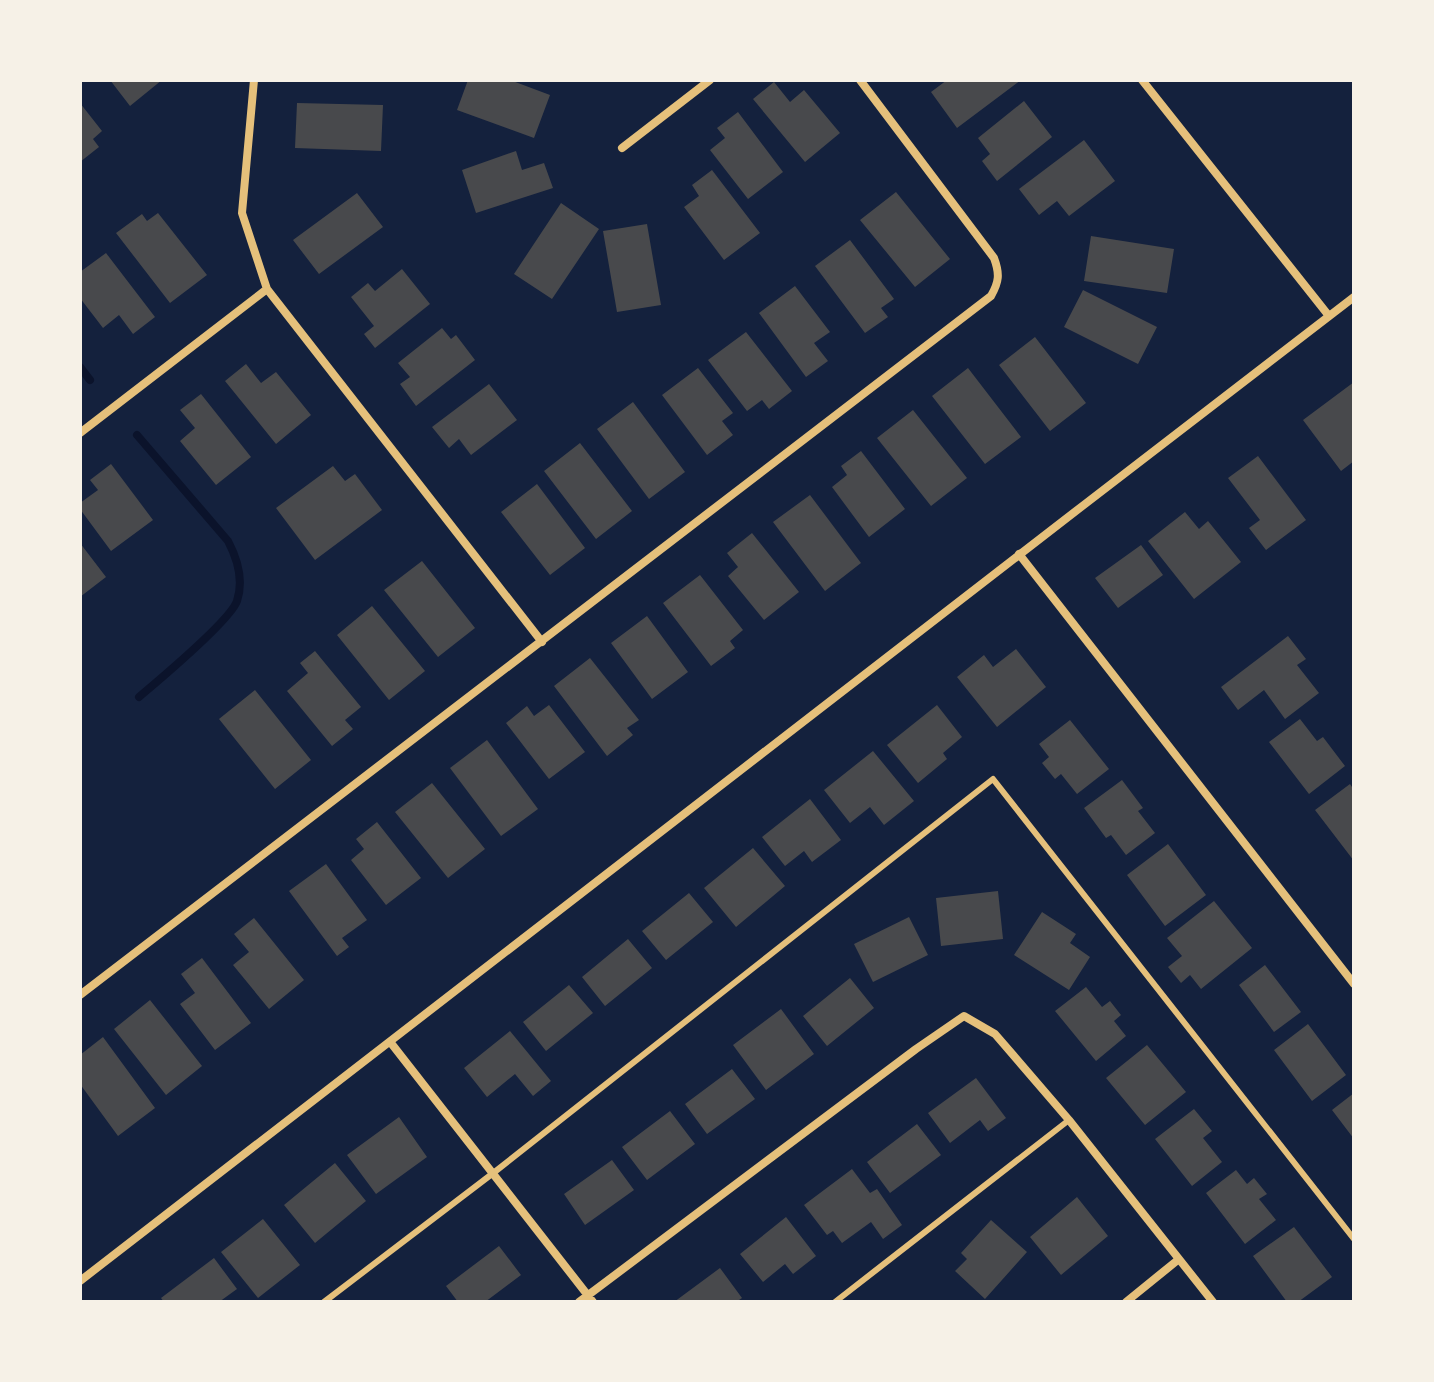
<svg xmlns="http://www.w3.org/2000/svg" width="1434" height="1382" font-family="Figtree,sans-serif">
	<rect width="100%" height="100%" fill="#14213d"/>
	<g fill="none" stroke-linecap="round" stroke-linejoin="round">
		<path stroke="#0b132b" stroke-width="8" d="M80,367L90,380
			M137,435L228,541C238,560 244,580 237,601C230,621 159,680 139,697"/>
	</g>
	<path fill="#48494c" d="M110,80H162L130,106Z
		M468,80H510L550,95L534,138L457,110Z
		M947,80H1021L957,128L931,92Z
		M774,82L790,102L804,90L840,133L805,162L753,99Z
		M1024,101L1052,137L997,181L982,161L990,154L978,138Z
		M80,103L102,131L93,139L99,147L80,162Z
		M297,103L383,105L381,151L295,148Z
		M738,112L783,172L748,199L710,150L725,138L717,128Z
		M1084,140L1115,181L1069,216L1057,201L1039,215L1019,189Z
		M516,151L522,170L544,163L553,188L476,213L462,170Z
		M712,170L760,233L724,260L684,207L699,196L692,185Z
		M896,192L950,259L915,287L860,220Z
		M357,193L383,227L319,274L293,240Z
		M561,203L599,229L552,299L514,274Z
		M158,213L207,275L170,303L116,233L142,214L147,221Z
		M647,224L661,305L617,312L603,231Z
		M1091,236L1174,249L1167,293L1084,281Z
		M850,240L894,299L881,308L888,317L865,333L815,266Z
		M106,253L155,317L133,334L119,315L103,328L80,298V272Z
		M402,269L430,304L375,348L364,334L374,326L351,297L368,283L375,291Z
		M795,286L830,332L814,343L828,361L806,377L759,313Z
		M1083,290L1157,327L1138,364L1064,327Z
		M442,328L451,339L456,335L475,360L416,406L400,384L410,377L398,363Z
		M746,332L792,391L769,409L762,400L747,411L708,360Z
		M1035,337L1086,403L1050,431L999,365Z
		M246,364L261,383L276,372L311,415L276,444L225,381Z
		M698,368L733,413L722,421L733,435L707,455L662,395Z
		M968,368L1021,437L985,464L932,396Z
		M1354,382V461L1341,471L1303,420Z
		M489,384L517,420L471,455L459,439L449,448L432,427Z
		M201,394L251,457L216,485L180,441L195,428L180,410Z
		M633,402L685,472L649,499L597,429Z
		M913,410L967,478L931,506L877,438Z
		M580,443L632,511L596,539L544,471Z
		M861,451L905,509L869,537L832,487L847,475L841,466Z
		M1258,456L1306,520L1266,550L1249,528L1260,520L1228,478Z
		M111,464L153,520L111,551L80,509V503L98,490L90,480Z
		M333,466L345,481L355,474L382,510L315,560L276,508Z
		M537,484L585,548L550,575L501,512Z
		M810,495L861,563L825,591L773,522Z
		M1185,512L1199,529L1208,521L1241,562L1194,599L1148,541Z
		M752,533L799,592L764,620L728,576L738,567L727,553Z
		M80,543L106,577L80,597Z
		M1141,545L1163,575L1118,608L1095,578Z
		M422,561L475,628L438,657L384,590Z
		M700,575L743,630L730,641L735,648L711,666L663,603Z
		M372,606L425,671L389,700L337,635Z
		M647,616L688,672L652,699L611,643Z
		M1288,636L1306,659L1297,665L1319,693L1285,719L1264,690L1238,710L1221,687Z
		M1016,649L1046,687L997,727L957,677L984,655L993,667Z
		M315,651L361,707L345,720L353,729L332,746L287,691L308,673L300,663Z
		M590,658L639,720L627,728L633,735L607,756L554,686Z
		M255,690L311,760L275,789L219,719Z
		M549,705L585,752L549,779L506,723L527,706L534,716Z
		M937,705L962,737L943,753L947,759L918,783L887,745Z
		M1300,719L1317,741L1323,737L1345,766L1309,794L1269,742Z
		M1070,720L1109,769L1077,794L1061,774L1055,779L1042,763L1049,757L1039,744Z
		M487,740L538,809L501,836L450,768Z
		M873,751L914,801L884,825L870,807L850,823L824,790Z
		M1122,780L1143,808L1138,811L1155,833L1126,855L1111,835L1106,838L1084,808Z
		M432,783L485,849L448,878L395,812Z
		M1350,784L1354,790V861L1315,810Z
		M810,799L841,840L812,862L804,851L785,866L762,837Z
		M377,822L421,878L386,905L351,860L364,849L356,839Z
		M1168,844L1206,895L1165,926L1127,875Z
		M753,848L785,886L736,927L704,888Z
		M326,864L367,920L342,938L349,947L337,956L289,891Z
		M998,891L1003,939L941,946L936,898Z
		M689,893L713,922L666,960L642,931Z
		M1214,901L1252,948L1201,989L1190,975L1181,983L1168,967L1182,956L1167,938Z
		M1042,912L1076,934L1070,943L1090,957L1069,990L1014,955Z
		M909,917L928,955L873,982L854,944Z
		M254,918L304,980L269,1009L233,965L249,952L234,934Z
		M628,939L652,968L605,1006L582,977Z
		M202,958L251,1023L215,1050L180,1004L195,993L181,974Z
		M1265,965L1301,1012L1274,1032L1239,985Z
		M850,978L874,1008L827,1046L803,1016Z
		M569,985L593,1013L546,1051L523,1022Z
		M1086,987L1102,1007L1110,1001L1121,1015L1114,1021L1126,1036L1096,1061L1055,1011Z
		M150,1000L202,1066L166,1095L114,1029Z
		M781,1009L814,1054L766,1090L733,1045Z
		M1308,1024L1346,1075L1312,1101L1274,1050Z
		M510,1031L551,1081L533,1096L515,1074L487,1097L464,1068Z
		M103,1037L155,1108L118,1136L80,1084V1055Z
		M1147,1045L1186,1092L1145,1125L1106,1078Z
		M732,1069L755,1099L707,1134L685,1104Z
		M976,1078L1006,1118L988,1131L980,1120L950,1143L928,1113Z
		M1354,1093V1139L1332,1110Z
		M1194,1109L1212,1131L1203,1138L1222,1162L1192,1186L1155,1139Z
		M670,1111L695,1144L647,1180L622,1147Z
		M399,1117L427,1157L376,1194L347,1155Z
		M917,1124L941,1155L890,1193L867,1162Z
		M612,1160L634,1190L585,1225L564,1194Z
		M335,1163L366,1201L315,1243L284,1205Z
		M852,1169L870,1193L877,1189L902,1225L883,1239L871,1222L842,1243L833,1231L827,1235L804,1205Z
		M1236,1170L1247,1184L1254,1178L1267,1194L1259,1199L1276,1220L1245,1244L1206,1193Z
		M1077,1197L1108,1236L1061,1275L1030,1237Z
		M786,1217L816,1256L793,1274L785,1264L763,1282L740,1254Z
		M263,1219L300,1265L258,1298L221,1252Z
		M991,1220L1027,1252L985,1299L955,1271L967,1259L961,1253Z
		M1294,1227L1332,1277L1298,1302H1287L1253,1256Z
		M499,1246L521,1275L485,1302H458L446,1286Z
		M214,1258L237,1289L219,1302H164L161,1298Z
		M720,1268L742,1298L736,1302H674Z"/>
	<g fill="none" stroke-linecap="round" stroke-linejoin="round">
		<path stroke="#e5c07b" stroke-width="6" d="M324,1302L492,1174L993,779L1354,1239
			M835,1302L1069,1120"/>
		<path stroke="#e5c07b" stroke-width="8" d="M254,80L242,213L267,289L542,642
			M1142,80L1329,316
			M622,148L710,80
			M80,433L267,289
			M1019,554L1354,984
			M80,995L991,296C999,282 1000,274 994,258L860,80
			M391,1043L593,1302
			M80,1281C507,955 928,623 1354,297
			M579,1302L916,1049L964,1016L995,1034L1069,1120L1213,1302
			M1126,1302L1179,1259"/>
	</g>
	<rect width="1434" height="1382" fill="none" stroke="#f6f1e7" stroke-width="164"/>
</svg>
